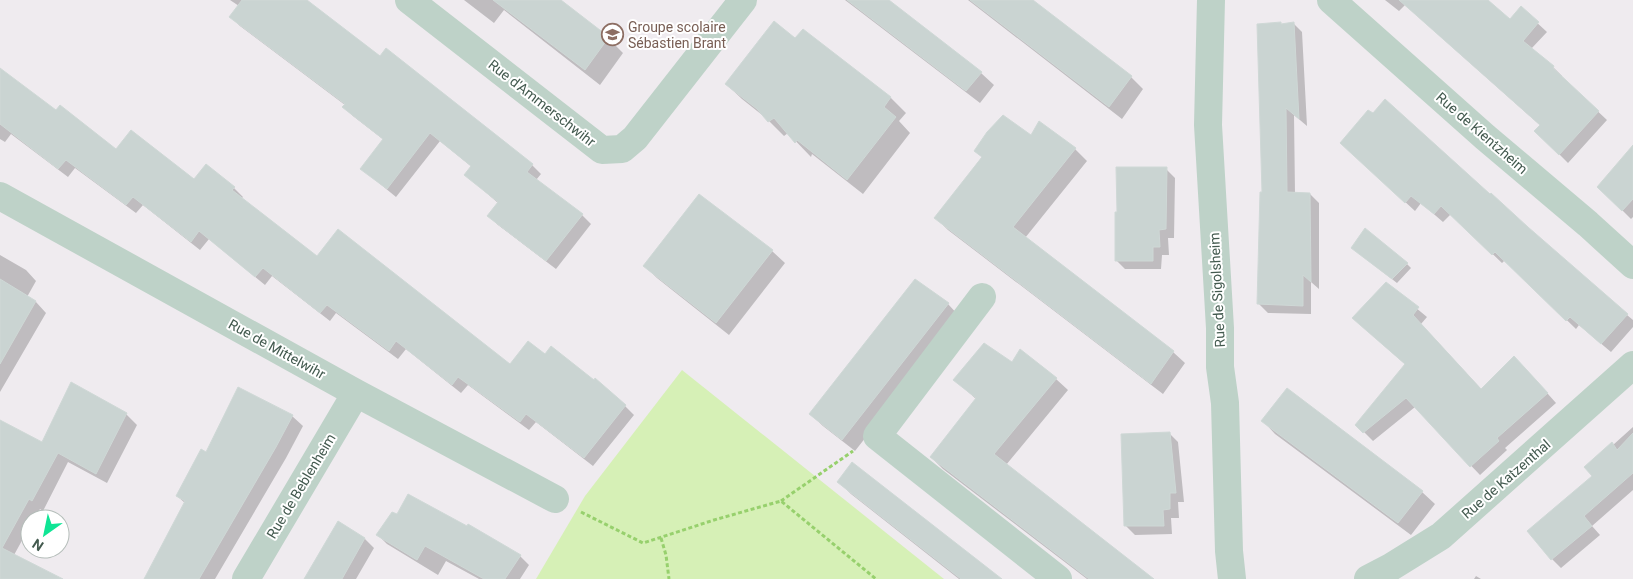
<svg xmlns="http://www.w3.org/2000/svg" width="1633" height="579" font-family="Roboto,sans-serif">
	<rect width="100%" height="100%" fill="#efebef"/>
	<path fill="#d6f0b6" d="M682,370L944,579H536L585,496Z"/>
	<path fill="#0003" d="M230,0H305L381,57L532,165L541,174L536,180L582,215L591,224L556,269L498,225L489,216L498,203L466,175L472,167L440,141L396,197L362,169L384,140L353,116L344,107L345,105L240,26L231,17L239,6Z
		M464,0H559L608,38L623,53L600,85L504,10L494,23Z
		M845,0H887L981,73L994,85L980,103Z
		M968,0H1031L1131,77L1143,89L1122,119Z
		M1385,0H1486L1510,21L1521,8L1547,32L1531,49L1553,67L1562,76L1561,77L1607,120L1568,163L1536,131L1541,126L1405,5L1399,11Z
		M1294,24L1302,32L1307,126L1294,115L1295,194H1310L1319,203V289L1311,282V314L1268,313L1259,304L1263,193Z
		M803,30L891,98L906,113L899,121L910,133L863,194L812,154L811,157L788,133L784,136L767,119L742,99L726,84L795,40Z
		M0,70L56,112L116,151L194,180L234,188L243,197L241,199L317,258L510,366L546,356L625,406L634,415L593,466L536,422L529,430L468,385L461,393L406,349L398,359L336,313L330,321L272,276L265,285L209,239L200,250L143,205L136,213L75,168L68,177L11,134L5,142L0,139Z
		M1040,123L1075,149L1087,161L1025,238L1173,352L1185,363L1163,394L948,230L936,218L982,157L975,151L1031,136Z
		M1633,147V217L1631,219L1599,187Z
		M1351,152L1527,228L1627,315L1633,320V327L1611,352L1579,325L1576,329L1505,260L1502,263L1451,214L1443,222L1421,203L1415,211Z
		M1166,169L1175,178L1174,238H1168L1169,255H1162L1161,269H1125L1116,260Z
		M772,251L785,263L729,335L657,278L645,266Z
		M1357,252L1407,264L1411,268L1397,283Z
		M0,255L26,270L36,281L27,297L36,302L46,313L0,392Z
		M1386,283L1427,317L1421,324L1482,390L1523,366L1556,403L1505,448L1507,450L1480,475L1415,407L1373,441L1357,425L1406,365L1363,327Z
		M948,304L960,317L855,451L823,426L810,414Z
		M1012,364L1056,379L1068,390L1006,465L1151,579H1087L943,469L931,457L976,399L955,380Z
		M126,414L137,425L107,483L68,462L43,511L40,509L34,519H30V526L14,555L60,579H0V421L42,444Z
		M292,416L303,426L286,458L215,579H145L185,503L177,496L206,454Z
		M1263,421L1422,492L1435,504L1411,535L1275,434Z
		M1633,427V490L1592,526L1600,535L1561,568L1552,559L1594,476L1613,445Z
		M1169,433L1178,442L1184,502H1178L1179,518H1171L1172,534L1135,535L1126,526Z
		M839,482L1000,579H959L851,494Z
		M398,516L467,527L468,526L520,556L529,565L520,579H479L446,561L438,575L387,544L378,535Z
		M338,523L365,539L374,548L356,579H306Z
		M1476,576L1481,579H1474Z"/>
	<path fill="#cad4d2" stroke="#cfd8d6" d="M242,0H307L380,56L386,48L533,164L527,172L583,214L546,261L487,216L498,202L464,175L471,166L430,133L387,189L360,169L383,139L342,107L345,104L229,17Z
		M493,0H561L609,37L585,70Z
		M847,0H889L982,72L966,91Z
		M970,0H1033L1132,76L1109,107Z
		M1399,0H1488L1510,19L1521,6L1539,22L1523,41L1554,66L1553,68L1599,111L1559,155L1534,131L1540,125Z
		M774,21L795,38L803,29L891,97L884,107L896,117L847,180L797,140L795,143L774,118L768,122L757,109L725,84Z
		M1281,22V24L1294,22L1299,119L1286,108L1287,192L1310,193L1311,282L1303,275V306L1257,304L1260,192H1262L1257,24Z
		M0,68L56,110L60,105L116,149L131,130L194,179L206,164L235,187L232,190L317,256L338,229L510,364L528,341L545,354L551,346L594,380L595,378L626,405L584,458L526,414L520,422L458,377L452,385L396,341L389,351L327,305L320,313L263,268L255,277L199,231L191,242L133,197L126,205L66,160L58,169L0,124Z
		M1385,99L1490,194L1491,193L1528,227L1628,314L1601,344L1570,317L1566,321L1495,252L1492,255L1441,206L1434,214L1411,196L1405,203L1340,143L1368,110L1373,113Z
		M1003,115L1031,135L1039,121L1076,148L1013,227L1174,351L1151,384L934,218L982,157L974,151L987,132Z
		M1633,145V199L1622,211L1597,187Z
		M1116,167H1167L1166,229L1159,230L1160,247H1153V261H1115V212H1117Z
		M699,194L773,250L716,323L643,266Z
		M1365,228L1408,263L1392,279L1351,248Z
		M0,279L36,301L0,364Z
		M915,279L949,303L842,440L809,414Z
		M1386,282L1419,307L1413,315L1481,389L1514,356L1548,393L1497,438L1499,441L1470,467L1406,398L1363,433L1355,425L1405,364L1352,318Z
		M984,343L1012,362L1020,349L1057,378L994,454L1154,579H1089L930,457L976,398L953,380Z
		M71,382L127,413L96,474L58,453L32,501L29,499L2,548L63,579H0V420L42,442Z
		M238,387L293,415L276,447L199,579H144L185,501L176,496L201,449L206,452Z
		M1287,388L1423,491L1398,523L1261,421Z
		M1170,432L1176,493H1170V509L1163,510L1164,526H1124L1121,434Z
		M1633,433V473L1584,516L1592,526L1551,560L1527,531L1592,476L1584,467L1612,442L1617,450Z
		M852,462L1002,579H961L837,482Z
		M408,494L467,526L468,524L521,555L505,579H484L425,546L417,560L376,535L392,512L397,514Z
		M338,521L365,538L342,579H304Z"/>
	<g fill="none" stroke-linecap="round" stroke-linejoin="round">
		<path stroke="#97d06d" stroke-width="3" stroke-dasharray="4 2.5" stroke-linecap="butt" d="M781,501L853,451
			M581,512L643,543L714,520L781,501L876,579
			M661,538L666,555L669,579"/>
		<path stroke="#bed2c8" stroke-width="28" d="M409,0L602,150L622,149L635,138L743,0
			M1211,0L1208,125L1220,328V367L1225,403L1229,551L1232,579
			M1331,0L1485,137L1588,224L1633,265
			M0,196L356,393L555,499
			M982,297L877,436L1058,579
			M246,579L356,393
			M1368,579L1391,567L1441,536L1633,365"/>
	</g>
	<defs>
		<symbol id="school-ring" viewBox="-11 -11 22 22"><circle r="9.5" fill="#fff" stroke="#8d6e63" stroke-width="1.5"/><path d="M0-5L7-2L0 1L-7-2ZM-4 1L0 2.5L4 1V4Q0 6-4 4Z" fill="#8d6e63"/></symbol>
	</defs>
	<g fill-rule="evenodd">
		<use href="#school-ring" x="600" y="22" width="25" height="25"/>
	</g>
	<g text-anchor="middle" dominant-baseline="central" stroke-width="4" stroke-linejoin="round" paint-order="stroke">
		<g font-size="14" fill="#785e54" stroke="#fff" text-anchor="start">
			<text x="628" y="27">Groupe scolaire<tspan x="628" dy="16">Sébastien Brant</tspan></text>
		</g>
		<g font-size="14" fill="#435a4f" stroke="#fff">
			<text transform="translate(542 103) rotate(38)">Rue d'Ammerschwihr</text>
			<text transform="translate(1482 133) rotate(41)">Rue de Kientzheim</text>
			<text transform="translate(1217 290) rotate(-93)">Rue de Sigolsheim</text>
			<text transform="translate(277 349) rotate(29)">Rue de Mittelwihr</text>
			<text transform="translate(1506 479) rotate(-41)">Rue de Katzenthal</text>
			<text transform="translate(301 486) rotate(-59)">Rue de Beblenheim</text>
		</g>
	</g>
	<g transform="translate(45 534) rotate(213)"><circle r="24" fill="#ffffff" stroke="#b4bdb9"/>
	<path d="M0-4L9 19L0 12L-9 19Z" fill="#0fe595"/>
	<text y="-8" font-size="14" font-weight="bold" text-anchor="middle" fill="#435a4f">N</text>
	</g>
</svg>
